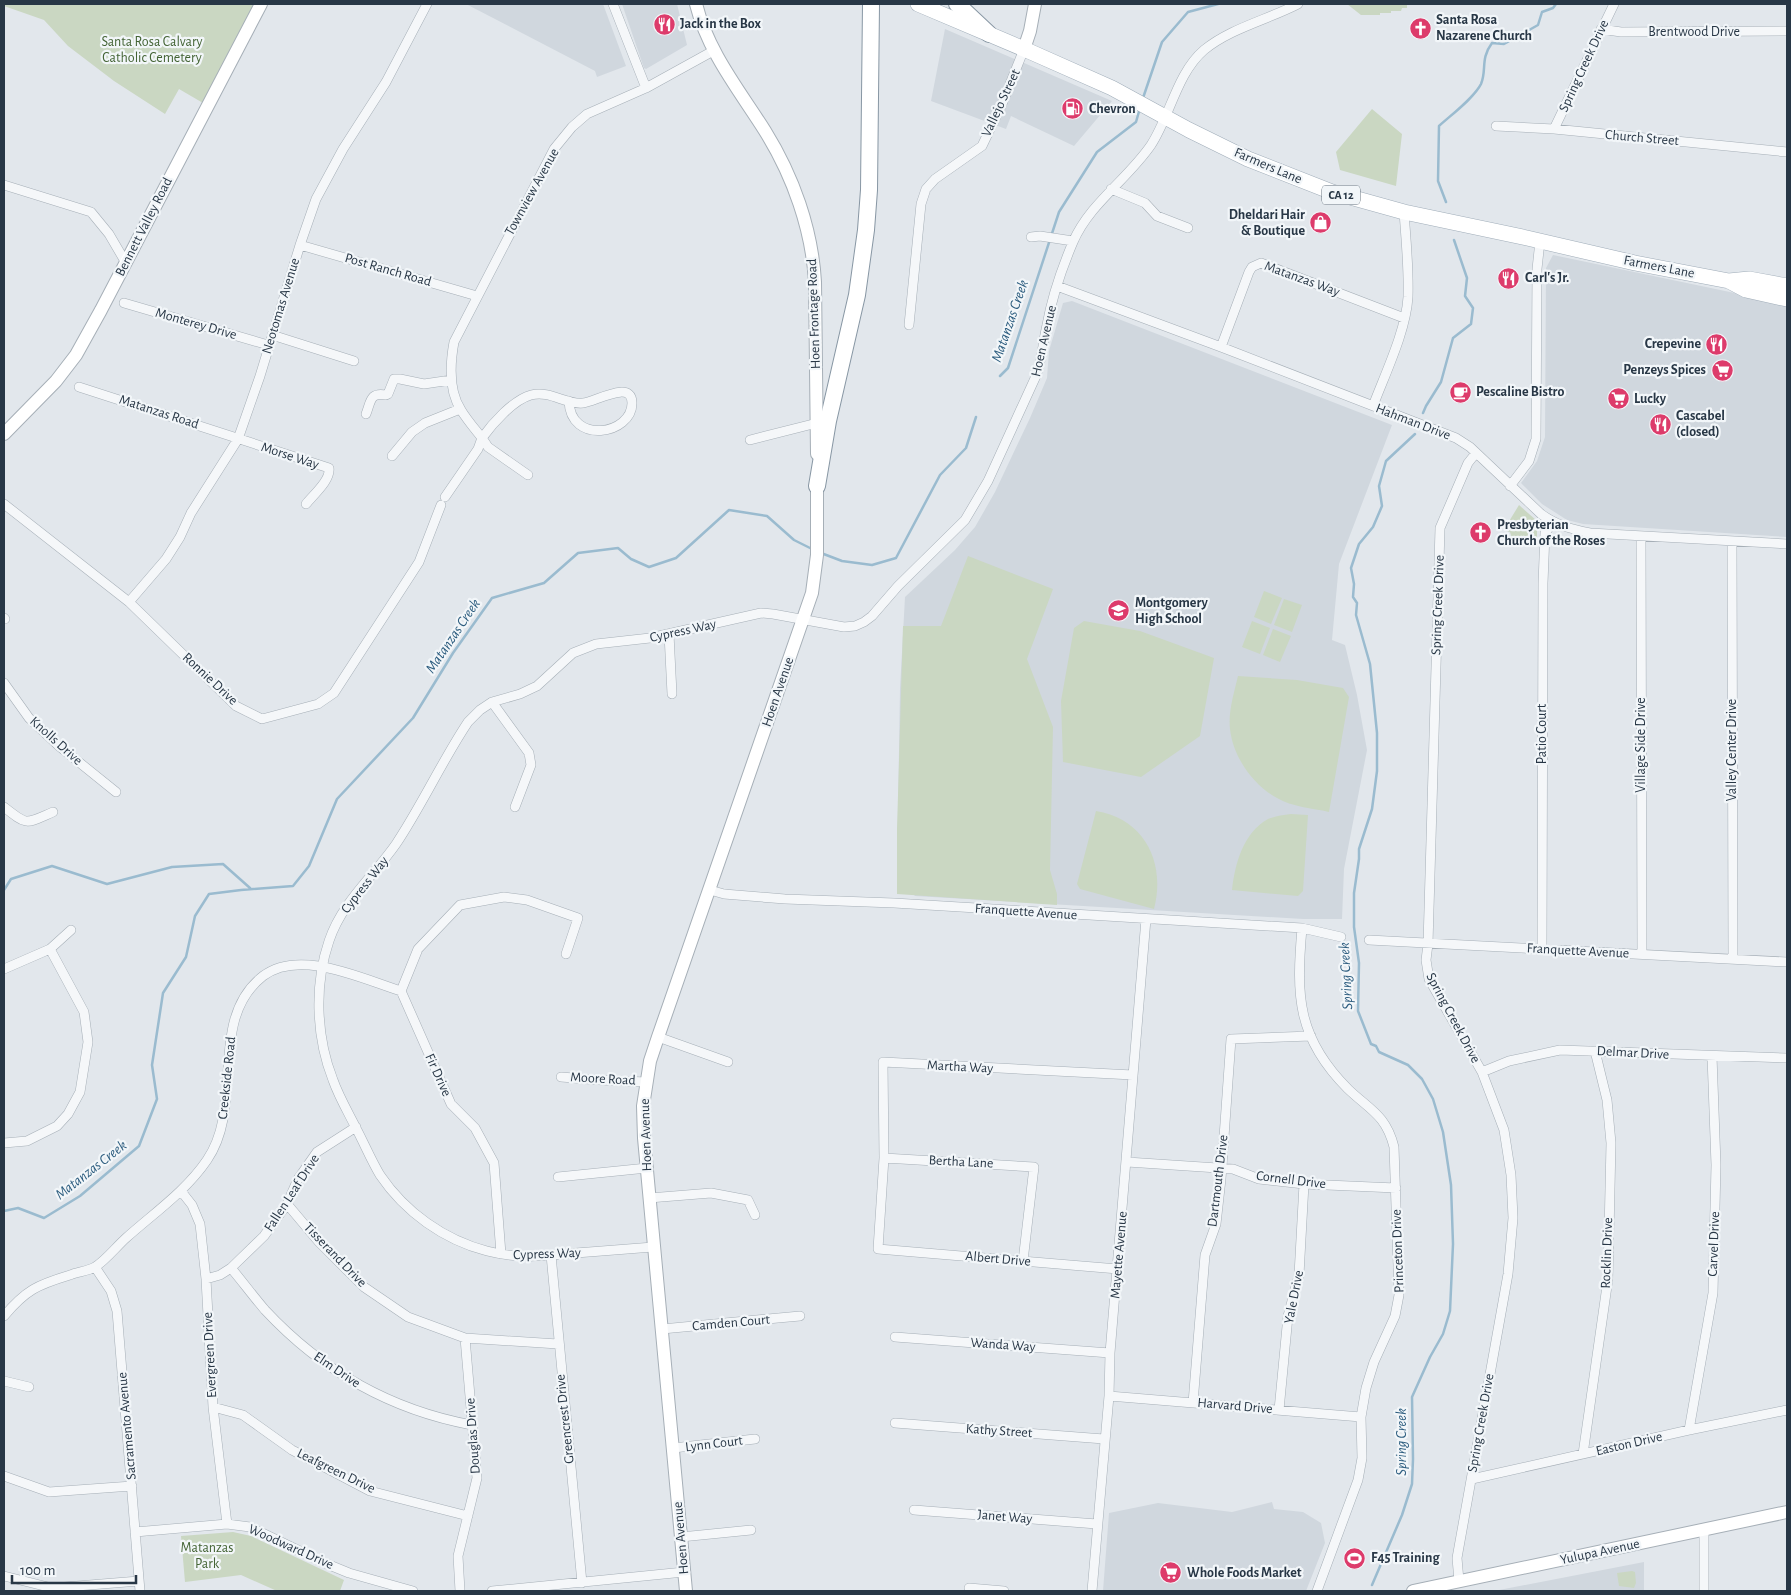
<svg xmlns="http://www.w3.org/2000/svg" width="1791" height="1595" font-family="'Alegreya Sans',sans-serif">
	<rect width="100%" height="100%" fill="#e2e7ec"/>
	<path fill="#d0d7de" d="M466,4H603L626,66L597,77L595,71Z
		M622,4H677L687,45L646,69L644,68Z
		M945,29L1112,101L1074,146L1011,116L1006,129L931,101Z
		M1553,255L1787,304V537L1583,524L1567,520L1542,504L1521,483L1537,461L1545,437L1546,268Z
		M1072,301L1392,425L1339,564L1332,640L1345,645L1357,695L1367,750L1344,869L1342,919H1303L915,896L897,876L900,689L905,597L955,550L975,527L995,492L1030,418L1047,378L1049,351L1063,303Z
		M1272,1502L1274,1509L1303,1512L1321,1523L1325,1543L1306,1591H1103L1109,1513L1158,1503L1232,1512Z
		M1644,1562V1591H1494Z"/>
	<path fill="#cad7c2" d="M4,4H257L203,103L179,89L165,114L114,81L68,46L44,20L4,6Z
		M1347,4H1407V8H1402L1401,11H1391V13H1380V15H1361Z
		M1372,109L1402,134L1396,186L1340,170L1336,152Z
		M1519,505L1537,521V540L1512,538L1510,532L1506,531L1504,523H1508Z
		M968,556L1053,589L1027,659L1053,727L1050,870L1057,894V905L897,894V829L903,626H941Z
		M1264,591L1282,598L1271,624L1254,617Z
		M1284,599L1302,605L1292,632L1274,625Z
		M1084,621L1140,631L1214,658L1200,736L1141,777L1063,762L1061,701L1074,628Z
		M1252,621L1270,628L1260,654L1242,647Z
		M1273,629L1291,636L1280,662L1263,655Z
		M1238,676L1297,680L1343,688L1349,697L1329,812C1312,808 1292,807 1277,798C1253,785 1233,757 1230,729C1228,712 1234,693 1238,676Z
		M1096,811C1145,819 1166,863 1154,909L1080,889L1077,884Z
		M1291,814L1308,815L1303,891L1298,896L1232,890C1235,864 1243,833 1268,819C1275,816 1283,815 1291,814Z
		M233,1532L251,1536L344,1580L340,1591H277L241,1575L185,1582L181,1536Z
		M1632,1571L1635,1572L1636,1583L1634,1588L1619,1586L1617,1573Z"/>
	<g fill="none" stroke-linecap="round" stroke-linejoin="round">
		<path stroke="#9abbcf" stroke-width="2.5" d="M1143,98L1162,42L1188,12L1218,4
			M1446,202L1438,181L1439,126C1451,115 1474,98 1481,84C1487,70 1480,59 1492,43L1504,44L1538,25L1542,12L1553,8L1556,4
			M1000,376L1008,368L1059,212L1097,152L1136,122L1140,108
			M1423,413L1426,406L1441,382L1453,338L1471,324L1473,308L1465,296L1467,278L1454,240
			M821,553L842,561L872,565L896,558L940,475L966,448L976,417
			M4,890L11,879L52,866L107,884L172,867L223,864L250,888
			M4,1211L18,1208L44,1218L80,1196L139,1146L157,1099L152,1065L163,993L186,957L195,916L209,894L241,890L293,886L309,866L337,799L413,718L453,653L492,598L544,583L578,553L618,548L631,559L649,567L676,558L729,510L767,516L794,540L814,550
			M1372,1585L1402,1515L1412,1484L1413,1459L1412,1397L1430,1357L1443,1334L1450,1311L1453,1244L1451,1185L1443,1132L1433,1099L1422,1079L1408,1065L1379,1052L1376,1046L1371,1044L1358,1011L1359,963L1354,927V893L1359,859V849L1372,809L1377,771V733L1370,664L1356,615L1357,603L1353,597L1354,584L1351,568L1359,544L1373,527L1382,506L1379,486L1386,461L1415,434"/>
		<defs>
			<path id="street" d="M613,4L646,88
				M1601,29L1621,32L1787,31
				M1496,126L1554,129L1787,152
				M1554,129L1614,4
				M4,185L91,212L109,234L126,263
				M1111,189L1145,203L1157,216L1188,228
				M1031,237L1040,236L1073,241
				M300,245L477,296
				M1057,286L1221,347L1456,438L1470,447L1541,514C1556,525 1571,529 1590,533L1787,544
				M124,303L268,345
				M909,325L921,204L926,189L935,179L982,146L1002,104L1024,49
				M272,335L354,361
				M1221,347L1249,272L1252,267L1261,263L1404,318
				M79,387L329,468C331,480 313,495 306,504
				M1373,406C1385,374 1406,331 1408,297C1409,269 1406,240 1404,212
				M366,414C371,401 370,392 386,395L388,394L394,379H400L424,384L451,380
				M750,440L817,423
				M392,456L412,432L425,423L460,409
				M528,475L488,447L482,438C492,424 513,400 531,395C550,390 566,405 583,403C595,402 632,379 632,403C632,435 570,445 569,401
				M1510,486L1529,461L1536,439L1537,269L1540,241
				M445,497L478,449L482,438C475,429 467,420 461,410C448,390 450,364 454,342L554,149L572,127L587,114L646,88L713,51
				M4,504L129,602L236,706L262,719L318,704L334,693L419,562L441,505
				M1641,536L1642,954
				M1732,541L1733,958
				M129,602L166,559L180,537L191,513L238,439L260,376L300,245L316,199L343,149L386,82L427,4
				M4,618L5,619
				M669,634L672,694
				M4,683L29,718L59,746L116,792
				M492,702L529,753L531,765L515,807
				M4,807C28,826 25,824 53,812
				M710,890L724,894L785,899L894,903L1302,928L1341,937
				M1302,928C1296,996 1297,1038 1348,1089C1370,1110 1386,1115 1394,1147L1399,1295L1395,1316L1374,1362L1366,1388L1361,1417L1362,1458L1358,1480L1317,1591
				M1369,940L1787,962
				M1542,949L1543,583L1545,533L1553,522
				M4,969L50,949L71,930
				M658,1037L728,1062
				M1482,1072L1509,1061L1560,1050L1787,1058
				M561,1077L599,1080L646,1082
				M4,1143L27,1141L57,1126L68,1114L80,1092L88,1042L84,1012L50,949
				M884,1158L1034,1167L1023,1261
				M1127,1162L1233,1169L1259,1179L1304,1184L1396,1188
				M558,1177L647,1168
				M181,1191L192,1205L200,1224L206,1279L213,1407L227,1524
				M649,1198L711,1193L748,1200L755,1215
				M287,1204L319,1242L364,1287L408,1317L465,1338L558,1344
				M653,1247C628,1249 602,1251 576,1253C546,1256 517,1259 487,1251C444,1240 405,1212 380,1175C371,1160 364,1143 356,1128C348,1112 339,1097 333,1080C316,1037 314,985 329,941C342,902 373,877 396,844C422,805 442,761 468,722L480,710L492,702L520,694L537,686L573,653L596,644L650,638L761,613L773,614L844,627L855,626L864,622L872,616L898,586L965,520L988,481L1036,376C1042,360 1043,342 1047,325C1052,297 1062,268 1073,242C1090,203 1127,180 1151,145C1170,116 1177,73 1204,50C1231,28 1267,20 1298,4
				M501,1254L494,1163L475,1128L451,1104L401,991L418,949L460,905L504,897L527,900L578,918L566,954
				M551,1255L582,1583
				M95,1267L111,1291L117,1311L140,1591
				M231,1268C242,1281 253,1296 265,1310C321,1370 391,1410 472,1425
				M1118,1269L878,1249L884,1158L883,1062L1133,1075
				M206,1279L220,1275L231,1268L264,1236L287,1204L298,1179L317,1152L356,1127
				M4,1316C26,1290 37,1285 70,1275C77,1272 88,1271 95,1267C106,1260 116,1247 126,1238C154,1213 186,1191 207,1160C245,1105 207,1020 263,976C300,948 362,979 401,991
				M662,1329L800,1316
				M895,1337L1110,1353
				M4,1381L29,1387
				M1109,1396L1361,1417
				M1193,1403L1205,1255L1216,1224L1221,1179L1231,1039L1311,1036
				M213,1407L243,1415L292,1450L370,1491L468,1516
				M1279,1410L1288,1316L1299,1275L1304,1184
				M895,1423L1104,1439
				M1689,1430L1713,1293L1716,1165L1712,1056
				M673,1448L755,1439
				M1583,1454L1608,1279L1611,1143L1607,1100L1595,1051
				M4,1476L49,1492L132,1486
				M1472,1479L1689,1430L1787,1410
				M914,1510L1097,1524
				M135,1532L227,1524L250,1527L327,1564L349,1573L413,1591
				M681,1537L751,1530
				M4,1576L52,1588L139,1581
				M1459,1581L1457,1558L1508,1274L1513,1218L1511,1175L1504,1130L1482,1072L1429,979L1426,960L1428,944L1440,528L1468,463L1476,453
				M969,1588L1004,1591
				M460,1591L458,1556L477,1478L465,1338
				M492,1591L684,1572
				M1092,1591L1109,1396L1110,1353L1146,919
				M1704,1591V1530"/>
			<path id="secondary" d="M696,4C708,52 739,90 765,131C793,176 812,229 815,282L817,454
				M1024,49L1030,31L1035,4
				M4,434L56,381L76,355L101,310L261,4
				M686,1591L644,1138L643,1106L650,1061L658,1037L812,593L817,555V476
				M1413,1591L1787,1512"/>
			<path id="primary" d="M918,4L1024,49L1112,88L1189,130L1248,159L1332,192L1404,212L1527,238L1635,263L1729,281L1749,279L1787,286
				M1729,281L1746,290L1787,299"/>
			<path id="highway" d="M957,4L989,34
				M817,486L828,421L857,295L866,230L869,190L871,4"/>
		</defs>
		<use href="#street" stroke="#a6afb7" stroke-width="10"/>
		<use href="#secondary" stroke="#a6afb7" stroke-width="14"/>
		<use href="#primary" stroke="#a0adb9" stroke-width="16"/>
		<use href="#highway" stroke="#8897a4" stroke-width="18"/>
		<use href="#street" stroke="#f5f7f9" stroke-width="9"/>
		<use href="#secondary" stroke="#fff" stroke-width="12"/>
		<use href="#primary" stroke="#fff" stroke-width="15"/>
		<use href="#highway" stroke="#fff" stroke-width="16"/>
	</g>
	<defs>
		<symbol id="restaurant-disc" viewBox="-11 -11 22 22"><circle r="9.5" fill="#dd3b6b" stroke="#f2f6f9"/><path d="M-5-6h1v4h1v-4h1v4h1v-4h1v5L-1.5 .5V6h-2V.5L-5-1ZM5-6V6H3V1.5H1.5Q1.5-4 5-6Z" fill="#fff"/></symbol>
		<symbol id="church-disc" viewBox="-11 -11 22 22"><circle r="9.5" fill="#dd3b6b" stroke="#f2f6f9"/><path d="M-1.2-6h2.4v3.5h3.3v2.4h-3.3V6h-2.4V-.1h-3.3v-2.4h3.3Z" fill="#fff"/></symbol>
		<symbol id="fuel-disc" viewBox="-11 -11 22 22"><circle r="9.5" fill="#dd3b6b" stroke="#f2f6f9"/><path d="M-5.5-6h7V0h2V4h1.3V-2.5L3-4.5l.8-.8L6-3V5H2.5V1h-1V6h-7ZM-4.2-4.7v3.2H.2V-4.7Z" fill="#fff"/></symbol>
		<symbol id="shop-disc" viewBox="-11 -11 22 22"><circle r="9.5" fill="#dd3b6b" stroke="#f2f6f9"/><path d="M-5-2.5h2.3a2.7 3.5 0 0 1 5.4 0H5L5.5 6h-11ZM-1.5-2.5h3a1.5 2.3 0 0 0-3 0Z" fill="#fff"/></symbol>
		<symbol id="supermarket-disc" viewBox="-11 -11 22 22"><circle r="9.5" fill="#dd3b6b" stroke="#f2f6f9"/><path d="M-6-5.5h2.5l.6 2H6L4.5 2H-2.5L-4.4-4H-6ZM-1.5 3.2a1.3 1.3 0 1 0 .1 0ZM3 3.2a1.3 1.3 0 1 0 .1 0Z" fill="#fff"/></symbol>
		<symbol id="cafe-disc" viewBox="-11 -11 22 22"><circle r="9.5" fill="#dd3b6b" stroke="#f2f6f9"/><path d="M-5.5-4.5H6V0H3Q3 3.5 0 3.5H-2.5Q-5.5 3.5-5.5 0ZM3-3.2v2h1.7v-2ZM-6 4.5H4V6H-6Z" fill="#fff"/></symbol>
		<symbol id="school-disc" viewBox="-11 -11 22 22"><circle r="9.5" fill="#dd3b6b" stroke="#f2f6f9"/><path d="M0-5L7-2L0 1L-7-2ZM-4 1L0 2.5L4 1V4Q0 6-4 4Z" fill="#fff"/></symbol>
		<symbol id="stadium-disc" viewBox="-11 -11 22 22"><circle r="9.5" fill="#dd3b6b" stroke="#f2f6f9"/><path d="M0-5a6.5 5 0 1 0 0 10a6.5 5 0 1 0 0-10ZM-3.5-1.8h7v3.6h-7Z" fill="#fff"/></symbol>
	</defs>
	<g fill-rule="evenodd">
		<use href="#restaurant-disc" x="652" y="12" width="25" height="25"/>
		<use href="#church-disc" x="1408" y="16" width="25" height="25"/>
		<use href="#fuel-disc" x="1060" y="96" width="25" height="25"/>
		<use href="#shop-disc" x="1308" y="210" width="25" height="25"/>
		<use href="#restaurant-disc" x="1496" y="266" width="25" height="25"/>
		<use href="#restaurant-disc" x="1704" y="332" width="25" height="25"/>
		<use href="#supermarket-disc" x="1710" y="358" width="25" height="25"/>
		<use href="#cafe-disc" x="1448" y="380" width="25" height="25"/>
		<use href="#supermarket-disc" x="1606" y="386" width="25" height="25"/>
		<use href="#restaurant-disc" x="1648" y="412" width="25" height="25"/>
		<use href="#church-disc" x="1468" y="520" width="25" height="25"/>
		<use href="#school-disc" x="1106" y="598" width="25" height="25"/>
		<use href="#stadium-disc" x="1342" y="1546" width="25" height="25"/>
		<use href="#supermarket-disc" x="1158" y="1560" width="25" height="25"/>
	</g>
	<g text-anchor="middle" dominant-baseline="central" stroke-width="4.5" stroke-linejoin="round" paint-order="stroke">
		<rect fill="#f2f6f9" stroke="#65707c" stroke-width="1" x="1322" y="185.5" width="38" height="19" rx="4"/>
		<g font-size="12" font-weight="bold" fill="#283746">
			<text x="1341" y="195">CA 12</text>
		</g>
		<g font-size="14" font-weight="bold" fill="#283746" stroke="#f2f6f9" text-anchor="start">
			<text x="1436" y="20">Santa Rosa<tspan x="1436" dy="16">Nazarene Church</tspan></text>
			<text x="680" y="24">Jack in the Box</text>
			<text x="1089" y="109">Chevron</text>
			<text x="1305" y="215" text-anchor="end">Dheldari Hair<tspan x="1305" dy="16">&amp; Boutique</tspan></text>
			<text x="1525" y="278">Carl's Jr.</text>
			<text x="1701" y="344" text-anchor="end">Crepevine</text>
			<text x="1706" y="370" text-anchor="end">Penzeys Spices</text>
			<text x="1476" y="392">Pescaline Bistro</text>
			<text x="1634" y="399">Lucky</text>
			<text x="1676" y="416">Cascabel<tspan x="1676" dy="16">(closed)</tspan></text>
			<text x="1497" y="525">Presbyterian<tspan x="1497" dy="16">Church of the Roses</tspan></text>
			<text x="1135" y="603">Montgomery<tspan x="1135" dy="16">High School</tspan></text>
			<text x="1371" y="1558">F45 Training</text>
			<text x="1187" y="1573">Whole Foods Market</text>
		</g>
		<g font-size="14" fill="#283746" stroke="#f2f6f9">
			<text x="1694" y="32">Brentwood Drive</text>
			<text transform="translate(1584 66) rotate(-65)">Spring Creek Drive</text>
			<text transform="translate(1001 103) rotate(-65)">Vallejo Street</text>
			<text transform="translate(1642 138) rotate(5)">Church Street</text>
			<text transform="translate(1268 166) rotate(23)">Farmers Lane</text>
			<text transform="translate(532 192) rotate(-61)">Townview Avenue</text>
			<text transform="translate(144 227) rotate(-63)">Bennett Valley Road</text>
			<text transform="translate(1659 267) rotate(11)">Farmers Lane</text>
			<text transform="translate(388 270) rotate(16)">Post Ranch Road</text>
			<text transform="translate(1302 279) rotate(20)">Matanzas Way</text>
			<text transform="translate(281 306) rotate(-73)">Neotomas Avenue</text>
			<text transform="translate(814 314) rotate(-92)">Hoen Frontage Road</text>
			<text transform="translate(196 324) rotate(16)">Monterey Drive</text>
			<text transform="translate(1044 341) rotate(-77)">Hoen Avenue</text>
			<text transform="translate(159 412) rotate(18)">Matanzas Road</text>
			<text transform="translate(1413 422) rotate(21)">Hahman Drive</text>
			<text transform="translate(290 456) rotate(18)">Morse Way</text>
			<text transform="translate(1438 605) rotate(-88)">Spring Creek Drive</text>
			<text transform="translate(683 631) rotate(-12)">Cypress Way</text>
			<text transform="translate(210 679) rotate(43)">Ronnie Drive</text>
			<text transform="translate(778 692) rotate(-71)">Hoen Avenue</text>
			<text transform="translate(1542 734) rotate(-90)">Patio Court</text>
			<text transform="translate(56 741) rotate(42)">Knolls Drive</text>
			<text transform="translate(1641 745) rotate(-90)">Village Side Drive</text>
			<text transform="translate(1732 750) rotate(-90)">Valley Center Drive</text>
			<text transform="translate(365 885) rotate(-52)">Cypress Way</text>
			<text transform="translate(1026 912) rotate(4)">Franquette Avenue</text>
			<text transform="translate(1578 951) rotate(3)">Franquette Avenue</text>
			<text transform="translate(1453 1018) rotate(62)">Spring Creek Drive</text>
			<text transform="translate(1633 1053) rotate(3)">Delmar Drive</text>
			<text transform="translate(960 1067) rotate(3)">Martha Way</text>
			<text transform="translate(438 1075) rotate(66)">Fir Drive</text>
			<text transform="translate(227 1078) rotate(-84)">Creekside Road</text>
			<text transform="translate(603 1079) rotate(3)">Moore Road</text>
			<text transform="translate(646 1135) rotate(-92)">Hoen Avenue</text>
			<text transform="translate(961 1162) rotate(3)">Bertha Lane</text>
			<text transform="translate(1291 1180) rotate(7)">Cornell Drive</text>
			<text transform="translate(1218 1181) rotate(-83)">Dartmouth Drive</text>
			<text transform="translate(292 1193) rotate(-57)">Fallen Leaf Drive</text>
			<text transform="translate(1714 1244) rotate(-88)">Carvel Drive</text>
			<text transform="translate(1398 1251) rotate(-92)">Princeton Drive</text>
			<text transform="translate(1607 1253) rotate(-88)">Rocklin Drive</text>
			<text transform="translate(547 1254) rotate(-2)">Cypress Way</text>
			<text transform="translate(335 1255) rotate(46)">Tisserand Drive</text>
			<text transform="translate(1119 1255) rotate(-85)">Mayette Avenue</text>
			<text transform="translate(998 1259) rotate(5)">Albert Drive</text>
			<text transform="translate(1294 1297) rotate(-79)">Yale Drive</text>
			<text transform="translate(731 1323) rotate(-5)">Camden Court</text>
			<text transform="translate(1003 1345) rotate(4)">Wanda Way</text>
			<text transform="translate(210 1355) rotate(-93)">Evergreen Drive</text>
			<text transform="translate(337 1370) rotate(34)">Elm Drive</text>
			<text transform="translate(1235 1406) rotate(5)">Harvard Drive</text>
			<text transform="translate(565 1419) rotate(-96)">Greencrest Drive</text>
			<text transform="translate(1481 1423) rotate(-80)">Spring Creek Drive</text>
			<text transform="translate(127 1426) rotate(-95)">Sacramento Avenue</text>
			<text transform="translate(999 1431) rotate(4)">Kathy Street</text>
			<text transform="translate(473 1436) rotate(-94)">Douglas Drive</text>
			<text transform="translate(714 1444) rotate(-7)">Lynn Court</text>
			<text transform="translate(1629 1444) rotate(-13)">Easton Drive</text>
			<text transform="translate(336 1471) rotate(26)">Leafgreen Drive</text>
			<text transform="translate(1005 1517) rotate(5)">Janet Way</text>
			<text transform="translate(681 1538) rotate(-95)">Hoen Avenue</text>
			<text transform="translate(291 1547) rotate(24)">Woodward Drive</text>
			<text transform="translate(1600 1552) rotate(-12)">Yulupa Avenue</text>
		</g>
		<g font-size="14" fill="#436334" stroke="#f2f6f9">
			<text x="152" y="42">Santa Rosa Calvary<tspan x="152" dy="16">Catholic Cemetery</tspan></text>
			<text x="207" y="1548">Matanzas<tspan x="207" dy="16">Park</tspan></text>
		</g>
		<g font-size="15" font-style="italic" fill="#2d5d7f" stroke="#f2f6f9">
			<text transform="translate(1010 321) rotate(-71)">Matanzas Creek</text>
			<text transform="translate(453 636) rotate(-56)">Matanzas Creek</text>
			<text transform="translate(1346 976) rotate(-93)">Spring Creek</text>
			<text transform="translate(91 1170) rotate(-38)">Matanzas Creek</text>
			<text transform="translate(1401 1442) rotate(-90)">Spring Creek</text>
		</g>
	</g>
	<rect width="1791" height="1595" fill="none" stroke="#283746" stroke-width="10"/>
	<path d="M12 1575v8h124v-8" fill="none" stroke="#283746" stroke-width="2.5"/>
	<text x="20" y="1575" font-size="15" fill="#283746" stroke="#f2f6f9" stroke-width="4" paint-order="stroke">100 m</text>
</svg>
